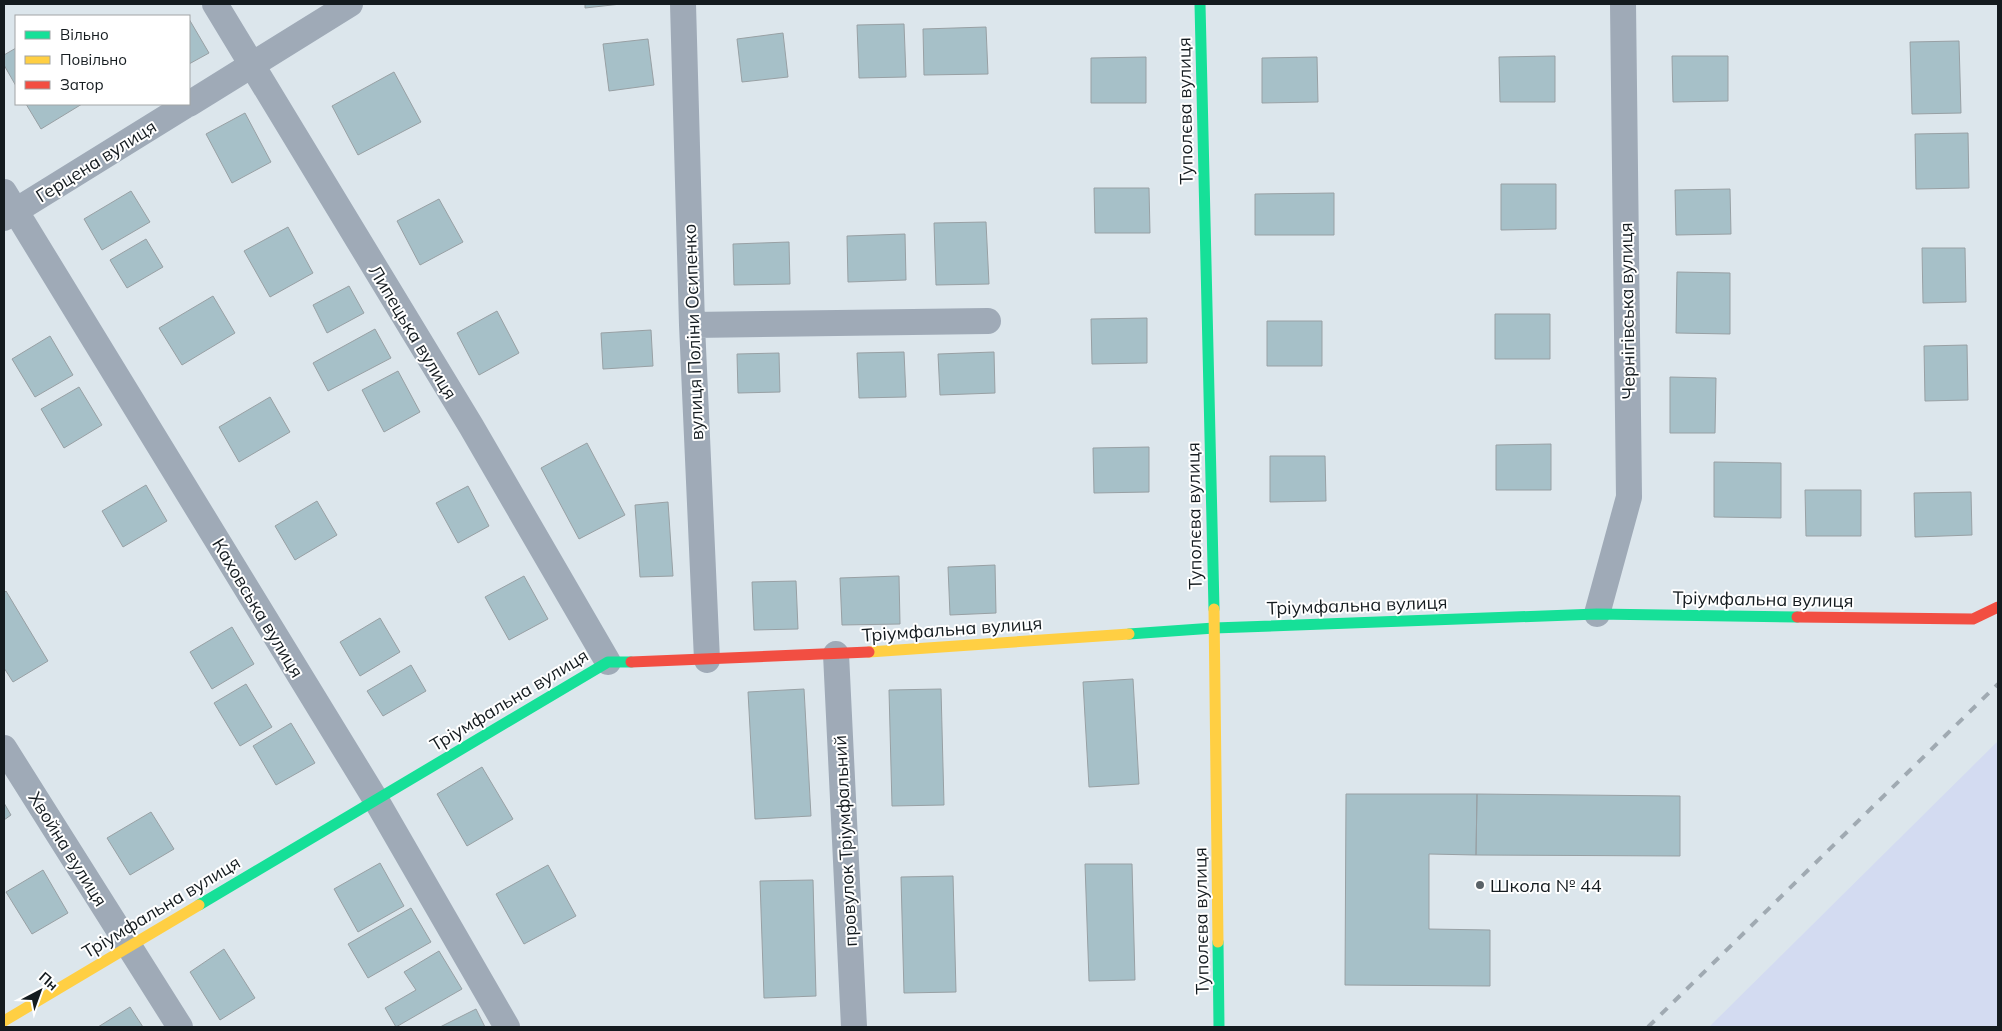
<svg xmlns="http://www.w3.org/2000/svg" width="2002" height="1031" font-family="Mulish,sans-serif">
	<rect width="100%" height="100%" fill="#dce6ec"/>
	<path fill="#d3dbf1" d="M1998,741V1027H1709Z"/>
	<path fill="#a6c0c8" stroke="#98a0a4" d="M585,4H621L585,8Z
		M189,19L209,53L189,64Z
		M904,24L906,77L859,78L857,25Z
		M986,27L988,74L924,75L923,29Z
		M783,33L788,77L742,82L737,39Z
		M648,39L654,85L609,91L603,44Z
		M1959,41L1961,113L1912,114L1910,42Z
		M16,48V86L4,65V55Z
		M1555,56V102H1500L1499,57Z
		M1672,56H1728V101L1673,102Z
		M1146,57V103H1091V58Z
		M1317,57L1318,102L1262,103V58Z
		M394,72L421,122L358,155L332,106Z
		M26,104H82L41,129Z
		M245,113L271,162L232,183L206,134Z
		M1968,133L1969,188L1916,189L1915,134Z
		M1501,184H1556V229L1501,230Z
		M1094,188H1149L1150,233H1095Z
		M1730,189L1731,234L1676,235L1675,190Z
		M131,191L150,222L102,250L84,219Z
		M1334,193V235H1255V194Z
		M439,199L463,242L420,265L397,221Z
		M986,222L989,284L936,285L934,223Z
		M288,227L313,273L270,297L244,251Z
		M905,234L906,280L848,282L847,236Z
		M146,239L163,267L127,288L110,260Z
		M789,242L790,284L734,285L733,244Z
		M1922,248H1965L1966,302L1923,303Z
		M1677,272L1730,273V334L1676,333Z
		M349,286L364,313L327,333L313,305Z
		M213,296L235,333L182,365L159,328Z
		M497,311L519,353L479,375L457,333Z
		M1495,314H1550V359H1495Z
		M1147,318V363L1092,364L1091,319Z
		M1267,321H1322V366H1267Z
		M375,329L391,358L328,391L313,363Z
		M651,330L653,366L603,369L601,333Z
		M50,336L73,375L35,397L12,359Z
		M1967,345L1968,400L1925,401L1924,346Z
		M904,352L906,397L859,398L857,353Z
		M994,352L995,393L940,395L938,354Z
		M779,353L780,392L738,393L737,354Z
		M398,371L420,412L384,432L362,390Z
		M1670,377L1716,378L1715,433H1670Z
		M79,387L102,425L64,448L41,409Z
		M270,397L290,432L239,462L219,427Z
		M587,443L625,515L579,539L541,468Z
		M1551,444V490H1496V445Z
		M1149,447V492L1094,493L1093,448Z
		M1270,456H1325L1326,501L1270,502Z
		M1714,462L1781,463V518L1714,517Z
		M146,485L167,521L123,547L102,511Z
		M468,486L489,526L458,543L436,503Z
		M1805,490H1861V536H1806Z
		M1971,492L1972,535L1915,537L1914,493Z
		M317,501L337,535L295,560L275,526Z
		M668,502L673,576L640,577L635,505Z
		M995,565L996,613L950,615L948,567Z
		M524,576L548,619L509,640L485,597Z
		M899,576L900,624L842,625L840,578Z
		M796,581L798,629L754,630L752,582Z
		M6,591L48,661L13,682L4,668V593Z
		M380,618L400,652L360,676L340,642Z
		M232,627L254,664L212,689L190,652Z
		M411,665L426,691L383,716L367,691Z
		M1133,679L1139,784L1089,787L1083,682Z
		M246,684L272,727L240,746L214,703Z
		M804,689L811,816L755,819L748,692Z
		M941,689L944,805L892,806L889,690Z
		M291,723L315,763L276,785L253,746Z
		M482,767L513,819L467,846L437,794Z
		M1346,794H1477L1476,855L1429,854V929L1490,930V986L1345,985Z
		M1477,794L1680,796V856L1476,855Z
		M4,803L11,815L4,820Z
		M151,812L174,849L130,875L107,838Z
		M380,863L404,906L358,932L334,889Z
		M1085,864H1132L1135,980L1089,981Z
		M548,865L576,916L524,944L496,894Z
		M43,870L68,913L32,934L6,892Z
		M953,876L956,992L904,993L901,877Z
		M813,880L816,996L764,998L760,881Z
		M411,908L431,942L368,978L348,944Z
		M224,949L255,998L220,1020L190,972Z
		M439,951L462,989L396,1027L385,1008L416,990L404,972Z
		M130,1007L143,1027H98Z
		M476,1009L485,1027H440Z"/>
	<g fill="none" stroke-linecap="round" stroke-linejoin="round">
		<path stroke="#9faab7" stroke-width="26" d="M215,4L471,426L608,662
			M683,4L692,325L707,660
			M189,104L350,4
			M4,192L376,800L507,1027
			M4,218L188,104
			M692,325L988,321
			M1597,614L1629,497L1623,4
			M836,654L854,1027
			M4,748L180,1027"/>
		<path stroke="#16e098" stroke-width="11" d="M1200,4L1214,609
			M1129,634L1214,628L1597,614L1797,617
			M199,905L608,662H631
			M1218,942L1219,1027"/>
		<path stroke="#ffcf43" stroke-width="11" d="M1214,609L1218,942
			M869,652L1129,634
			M4,1021L199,905"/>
		<path stroke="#f24e42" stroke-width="11" d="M1797,617L1973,619L1998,607
			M631,662L869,652"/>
		<path stroke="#a0aab2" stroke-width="4" stroke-dasharray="9 9" stroke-linecap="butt" d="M1648,1027L1998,684"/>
	</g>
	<circle fill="#5a6267" stroke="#fff" stroke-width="2" cx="1480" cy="885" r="5"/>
	<g text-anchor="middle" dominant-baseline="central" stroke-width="4" stroke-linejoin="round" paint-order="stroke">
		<g font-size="18" fill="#141b1f" stroke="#fff">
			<text transform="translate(1185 111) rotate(-91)">Туполєва вулиця</text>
			<text transform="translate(96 161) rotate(-32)">Герцена вулиця</text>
			<text transform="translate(1627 311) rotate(-91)">Чернігівська вулиця</text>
			<text transform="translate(413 332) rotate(59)">Липецька вулиця</text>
			<text transform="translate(693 332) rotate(-92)">вулиця Поліни Осипенко</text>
			<text transform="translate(1194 516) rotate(-91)">Туполєва вулиця</text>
			<text transform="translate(1763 599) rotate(1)">Тріумфальна вулиця</text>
			<text transform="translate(1357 605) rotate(-2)">Тріумфальна вулиця</text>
			<text transform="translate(258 608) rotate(59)">Каховська вулиця</text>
			<text transform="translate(952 629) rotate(-4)">Тріумфальна вулиця</text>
			<text transform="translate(509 700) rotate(-31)">Тріумфальна вулиця</text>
			<text transform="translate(845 841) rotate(-93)">провулок Тріумфальний</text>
			<text transform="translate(68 849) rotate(58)">Хвойна вулиця</text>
			<text transform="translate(161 907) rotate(-31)">Тріумфальна вулиця</text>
			<text transform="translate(1201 921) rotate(-91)">Туполєва вулиця</text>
		</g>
		<g font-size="18" fill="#141b1f" stroke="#fff" text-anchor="start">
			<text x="1490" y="885">Школа № 44</text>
		</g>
	</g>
	<rect width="2002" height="1031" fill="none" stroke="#141b1f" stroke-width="10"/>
	<rect x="15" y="15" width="175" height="90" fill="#ffffff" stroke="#a1a4a5"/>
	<rect x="25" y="31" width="25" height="8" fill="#16e098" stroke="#a1a4a5"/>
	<text x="60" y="40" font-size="15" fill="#141b1f">Вільно</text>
	<rect x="25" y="56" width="25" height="8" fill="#ffcf43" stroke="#a1a4a5"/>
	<text x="60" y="65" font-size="15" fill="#141b1f">Повільно</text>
	<rect x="25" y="81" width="25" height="8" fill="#f24e42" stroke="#a1a4a5"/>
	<text x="60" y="90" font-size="15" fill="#141b1f">Затор</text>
	<g transform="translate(40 991) rotate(41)" stroke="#ffffff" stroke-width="4" paint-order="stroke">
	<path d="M0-4L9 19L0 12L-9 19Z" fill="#141b1f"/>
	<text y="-8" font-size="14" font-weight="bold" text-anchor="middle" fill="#141b1f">Пн</text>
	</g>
</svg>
